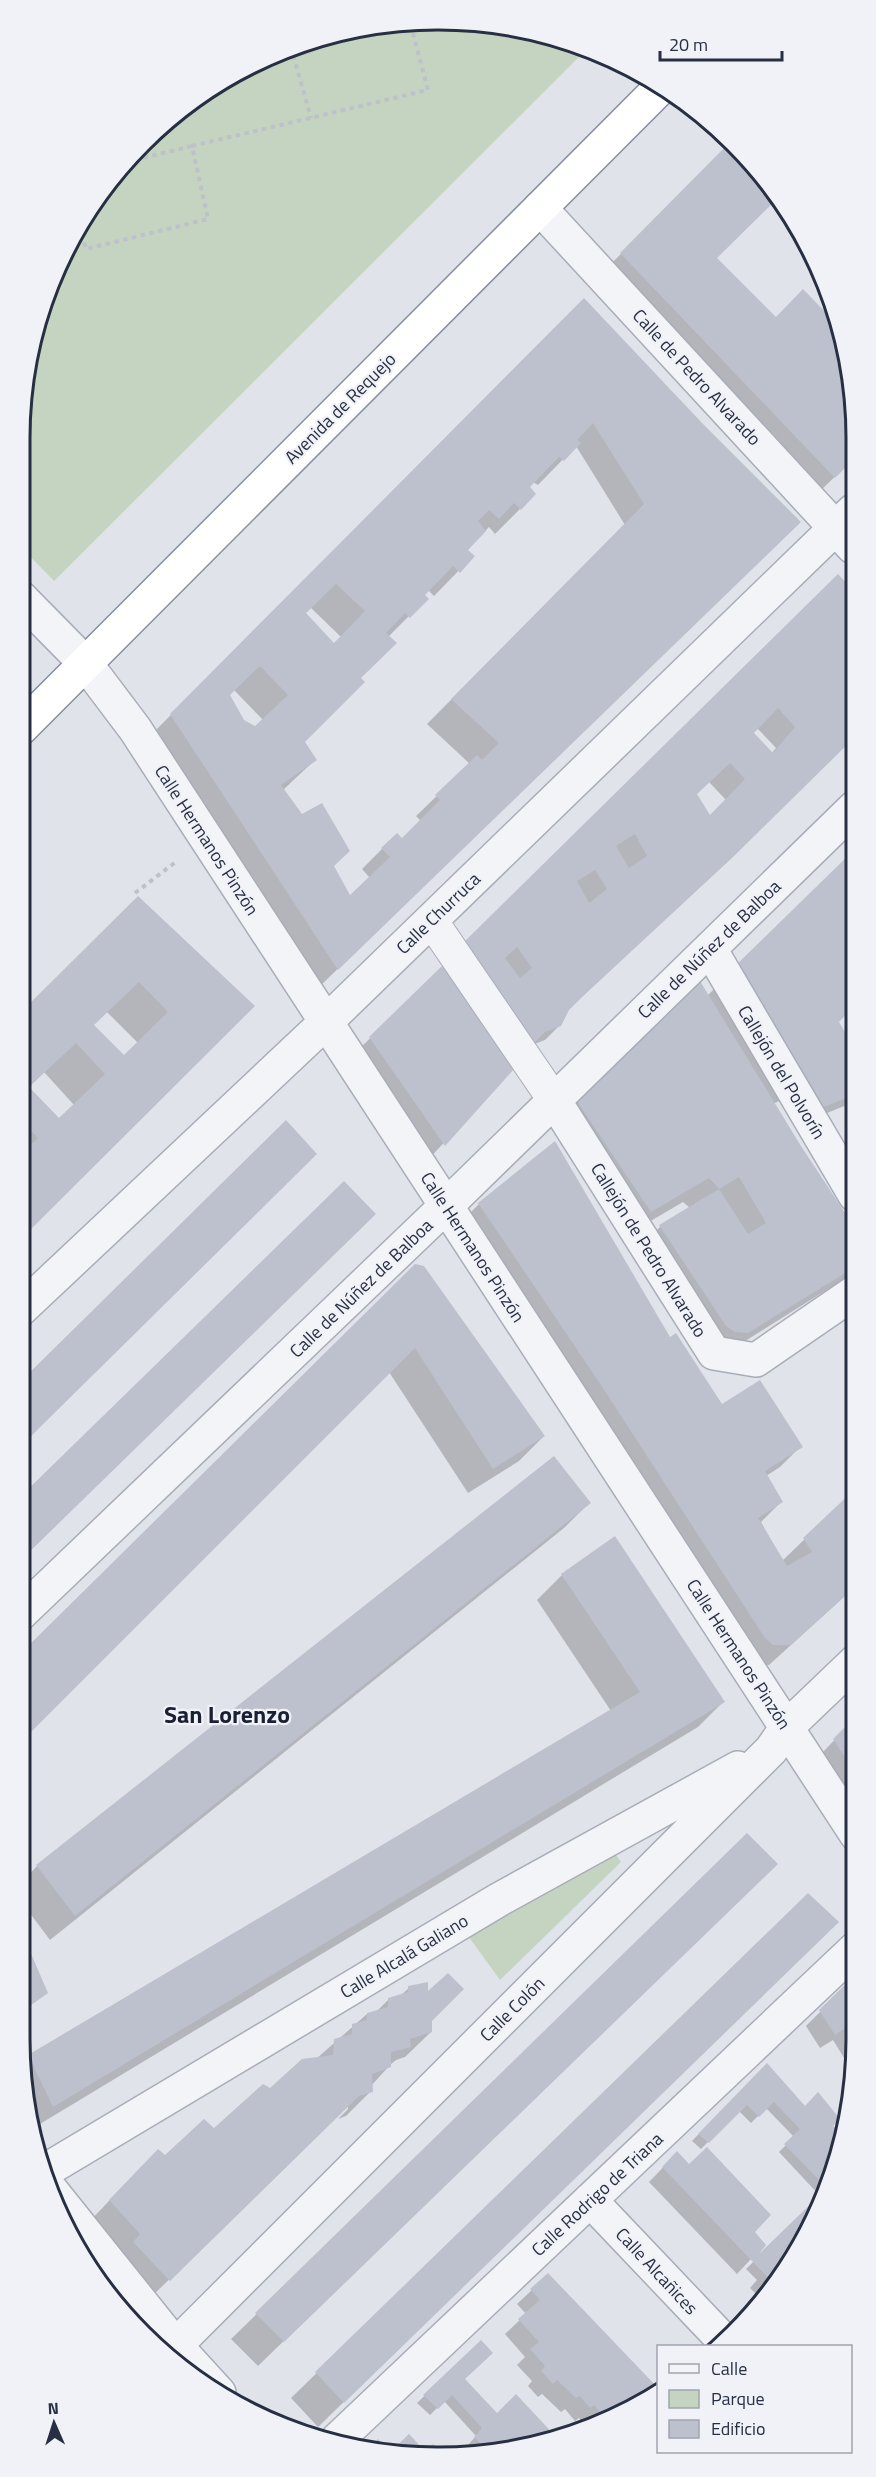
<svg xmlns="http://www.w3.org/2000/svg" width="876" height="2477" font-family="'Titillium Web',sans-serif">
	<rect width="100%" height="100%" fill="#e0e3ea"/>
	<path fill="#c4d4c0" d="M465,20L546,34L586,50L54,581L20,546V438L34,330L63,253L106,184L162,124L228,76L303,42L383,23Z
		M613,1851L621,1862L500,1980L466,1933Z"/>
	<path fill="#0003" fill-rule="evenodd" d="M730,144L752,162L776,197L715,258L776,319L835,324L853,383V459L814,497L601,274Z
		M584,300L702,425L799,522L317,989L146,740ZM576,446L625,525L427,724L470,764L416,816L421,821L402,840L382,849L362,869L370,878L350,897L283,790L315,760L303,742L360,678L388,637L426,599L423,595L428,590L434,596L473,556L466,550L489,527L495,534L520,509L528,487L533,482L538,485ZM311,608L341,637L334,645L304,614ZM234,690L263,720L255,728L243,721L229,695Z
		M838,577L853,592L854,737L568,1010L560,1025L545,1040L529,1046L514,1068L424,1164L350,1058ZM757,728L776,748L771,754L752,733ZM709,782L726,800L709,817L696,794Z
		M854,852V1005L837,1022L854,1050V1102L805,1122L789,1096L773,1104L855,1230V1272L726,1353L639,1247L660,1227L690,1208L683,1202L625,1236L552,1126L577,1101L707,996Z
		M138,898L253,1006L20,1238V1015ZM107,1012L138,1043L124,1057L92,1026ZM44,1072L74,1105L59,1120L28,1088Z
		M286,1122L315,1154L20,1445V1384Z
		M344,1183L349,1239L20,1560V1499Z
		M479,1204L670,1339L721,1406L801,1446L780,1467L766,1476L781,1502L761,1522L782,1561L855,1491L856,1586L769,1665L752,1664L459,1224Z
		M415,1266L544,1436L519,1461L468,1493L389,1372L20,1741V1656Z
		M589,1503L564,1528L50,1940L20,1900V1884L37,1866Z
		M562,1575L723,1702L698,1727L30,2130L22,2063L29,2056L611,1711L537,1600Z
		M856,1718V1782L845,1792L820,1755Z
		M747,1836L751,1888L258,2366L231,2339Z
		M808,1895L812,1947L318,2427L291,2398Z
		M20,1932L46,1993L20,2013Z
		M856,1976V2039L852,2071L833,2040L820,2048L806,2026Z
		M409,1988L430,2021L431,2032L405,2057L396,2060L390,2065L371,2086V2091L346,2116L338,2119L348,2109V2105L144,2304L85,2226L133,2176L214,2130L316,2059L367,2014L376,2012L389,1999L400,1996Z
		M767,2065L805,2108L831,2126L843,2139L820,2196L779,2152L794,2137L766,2108L751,2123L739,2111L701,2149L692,2141Z
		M677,2153L764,2245L737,2274L649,2182Z
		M819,2197L806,2228L793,2241L798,2245L786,2272L762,2300L750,2288L757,2280L746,2269Z
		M548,2275L658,2390V2392L585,2426L579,2418L575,2421L565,2409L561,2412L542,2394L538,2397L528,2386L532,2381L517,2365L525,2357L505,2334L526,2314L517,2304Z
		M481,2342L463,2380L497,2415L516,2396L556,2439L546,2443L478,2455L468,2445L476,2436L444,2401L430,2415L417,2403Z"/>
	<path fill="#bdc1cd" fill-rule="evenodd" d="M729,143L752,162L777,199L717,258L776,317L803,289L834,321L853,383V460L835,478L620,253Z
		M584,298L703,424L801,522L338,970L170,714ZM593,423L644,504L451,699L499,743L482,760L477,755L435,795L440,800L402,838L397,833L381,848L390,857L350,895L334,866L350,851L322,803L302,814L281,785L317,760L305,742L365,682L361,678L397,643L386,633L405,613L410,618L429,599L425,595L453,566L460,573L475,556L468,550L486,531L478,521L489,510L499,519L514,503L521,510L536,494L530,487L559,457L564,461L581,443L577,440ZM336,584L365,611L334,643L306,613ZM260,666L288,695L255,726L244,720L230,695Z
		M838,574L853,590L854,738L733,857L581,998L569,1010L561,1026L545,1032L525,1052L459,947ZM778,708L795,727L773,753L754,733ZM730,763L745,779L710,815L697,794ZM635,834L647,856L629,868L616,846ZM595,870L607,889L589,903L577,881ZM517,947L532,968L520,978L505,958Z
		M854,850V1006L839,1022L854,1047V1095L819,1109L732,969Z
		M138,896L255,1006L20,1240V1155L38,1138L20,1119V1013ZM139,982L168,1012L124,1055L94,1025ZM76,1043L105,1074L59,1118L29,1087Z
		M443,965L515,1068L445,1146L369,1037Z
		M700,981L801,1146L855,1228V1267L748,1333L735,1332L726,1326L659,1225L719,1189L709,1178L651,1212L576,1100ZM739,1177L766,1223L748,1234L719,1189Z
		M286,1120L317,1154L20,1447V1382Z
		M555,1141L670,1337L676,1333L722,1404L760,1380L803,1447L765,1471L783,1502L758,1518L787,1566L812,1552L803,1538L855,1489L856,1586L791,1645H773L765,1638L599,1382L478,1203Z
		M344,1181L376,1214L20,1561V1497Z
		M415,1264L424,1266L545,1436L493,1469L415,1348L20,1743V1654Z
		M554,1456L591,1503L75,1916L36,1865Z
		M615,1536L725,1702L53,2107L28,2055L640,1692L561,1574Z
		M856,1716V1774L833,1739Z
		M747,1833L778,1864L284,2342L255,2313Z
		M808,1893L839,1922L344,2403L315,2372Z
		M20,1928L48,1993L20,2013Z
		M448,1973L464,1989L432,2021V2032L410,2039L411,2047L391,2052V2067L372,2074L373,2092L359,2096L170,2281L133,2242L140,2234L109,2200L158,2149L165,2155L204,2119L214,2128L263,2084L270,2088L302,2059L333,2055L334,2039L352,2034V2024L367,2020V2013L388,2007V1998L408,1992V1986L428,1982V1991Z
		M856,1974V2042L847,2027L835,2035L819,2010Z
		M767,2063L805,2106L818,2092L840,2119L833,2126L844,2137L842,2147L825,2186L784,2144L800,2129L774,2102L759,2117L747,2105L709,2143L698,2134Z
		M707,2147L771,2215L755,2232L766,2245L759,2254L821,2194L804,2232L795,2240L798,2244L786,2272L775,2285L662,2167L677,2151L689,2164Z
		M548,2273L658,2388V2392L604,2417L594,2405L590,2408L580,2396L576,2398L557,2380L553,2384L541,2371L545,2366L530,2349L539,2342L518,2319L540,2300L530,2289Z
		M481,2340L493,2353L465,2379L497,2413L516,2394L557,2438L546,2443L490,2453L474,2437L482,2428L452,2395L438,2409L423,2395Z
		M409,2434L425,2451L433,2444L444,2456L384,2454L368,2449L378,2439L390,2452Z"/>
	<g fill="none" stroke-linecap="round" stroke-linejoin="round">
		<defs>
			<path id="pedestrian" d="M431,920L554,1100"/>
			<path id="minor" d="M540,208L853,547
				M20,597L86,664L135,729L856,1834
				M710,949L855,1195
				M554,1100L714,1353L756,1360L855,1292
				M20,1310L326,1022L853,511
				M20,1614L446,1206L854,808
				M43,2172L500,1899L738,1768
				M47,2185L176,2346L219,2393
				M590,2200L725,2342
				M166,2355L771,1750L787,1727L856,1661
				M337,2440L856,1948"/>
			<path id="trunk" d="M20,729L661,87"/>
		</defs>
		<use href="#pedestrian" stroke="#a8adb8" stroke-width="34"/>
		<use href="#minor" stroke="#a8adb8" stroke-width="36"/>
		<use href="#trunk" stroke="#868ea1" stroke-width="36"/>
		<path stroke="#bec1c9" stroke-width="4" stroke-dasharray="4.5 4.5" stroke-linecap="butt" d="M291,47L311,118
			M126,162L192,146
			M80,225L86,249L208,219L192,146L428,90L410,22
			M135,893L177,861"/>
		<use href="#pedestrian" stroke="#f3f4f8" stroke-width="32"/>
		<use href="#minor" stroke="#f3f4f8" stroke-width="33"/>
		<use href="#trunk" stroke="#fff" stroke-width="33"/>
	</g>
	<g text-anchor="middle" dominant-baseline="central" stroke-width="4.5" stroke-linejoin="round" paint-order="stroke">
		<g font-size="18" fill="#272f42" stroke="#f0f2f7">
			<text transform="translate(697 377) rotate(47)">Calle de Pedro Alvarado</text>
			<text transform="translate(340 408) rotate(-45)">Avenida de Requejo</text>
			<text transform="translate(207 840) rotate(57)">Calle Hermanos Pinzón</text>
			<text transform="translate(438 913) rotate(-44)">Calle Churruca</text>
			<text transform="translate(709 949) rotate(-44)">Calle de Núñez de Balboa</text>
			<text transform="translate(782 1072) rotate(59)">Callejón del Polvorín</text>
			<text transform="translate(473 1247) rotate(57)">Calle Hermanos Pinzón</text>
			<text transform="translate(649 1250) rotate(58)">Callejón de Pedro Alvarado</text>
			<text transform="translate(361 1288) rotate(-44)">Calle de Núñez de Balboa</text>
			<text transform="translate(739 1654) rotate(57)">Calle Hermanos Pinzón</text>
			<text transform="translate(404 1956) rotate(-31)">Calle Alcalá Galiano</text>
			<text transform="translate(512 2009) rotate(-45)">Calle Colón</text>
			<text transform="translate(597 2194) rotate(-43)">Calle Rodrigo de Triana</text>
			<text transform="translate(657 2271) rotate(47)">Calle Alcañices</text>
		</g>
		<g font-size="24" font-weight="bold" fill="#1a2033" stroke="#f0f2f7">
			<text x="227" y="1714">San Lorenzo</text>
		</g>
	</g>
	<path d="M0 0H876V2477H0ZM438 30H438A408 408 0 0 1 846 438V2039A408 408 0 0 1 438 2447H438A408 408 0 0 1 30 2039V438A408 408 0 0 1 438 30Z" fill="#f0f2f7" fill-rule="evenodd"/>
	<path fill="none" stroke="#272f42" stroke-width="3" d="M438 30H438A408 408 0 0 1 846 438V2039A408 408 0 0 1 438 2447H438A408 408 0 0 1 30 2039V438A408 408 0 0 1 438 30Z"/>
	<rect x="657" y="2345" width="195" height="108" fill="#f0f2f7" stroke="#a0a4af" stroke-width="1.5"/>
	<rect x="669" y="2364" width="30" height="9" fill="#f3f4f8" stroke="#a0a4af" stroke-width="1.5"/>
	<text x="711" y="2375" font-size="18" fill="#272f42">Calle</text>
	<rect x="669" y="2390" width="30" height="18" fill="#c4d4c0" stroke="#a0a4af" stroke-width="1.5"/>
	<text x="711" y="2405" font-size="18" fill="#272f42">Parque</text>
	<rect x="669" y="2420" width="30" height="18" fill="#bdc1cd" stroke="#a0a4af" stroke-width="1.5"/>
	<text x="711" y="2435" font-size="18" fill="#272f42">Edificio</text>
	<g transform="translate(54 2423) rotate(357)" stroke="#f0f2f7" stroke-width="4.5" paint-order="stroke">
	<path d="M0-4.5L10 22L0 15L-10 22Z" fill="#272f42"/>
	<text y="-9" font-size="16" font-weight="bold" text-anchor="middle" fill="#272f42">N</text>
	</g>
	<path d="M660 51v9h122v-9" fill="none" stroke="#272f42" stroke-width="3"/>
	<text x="669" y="51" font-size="18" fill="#272f42" stroke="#f0f2f7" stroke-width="4.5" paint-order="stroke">20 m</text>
</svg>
